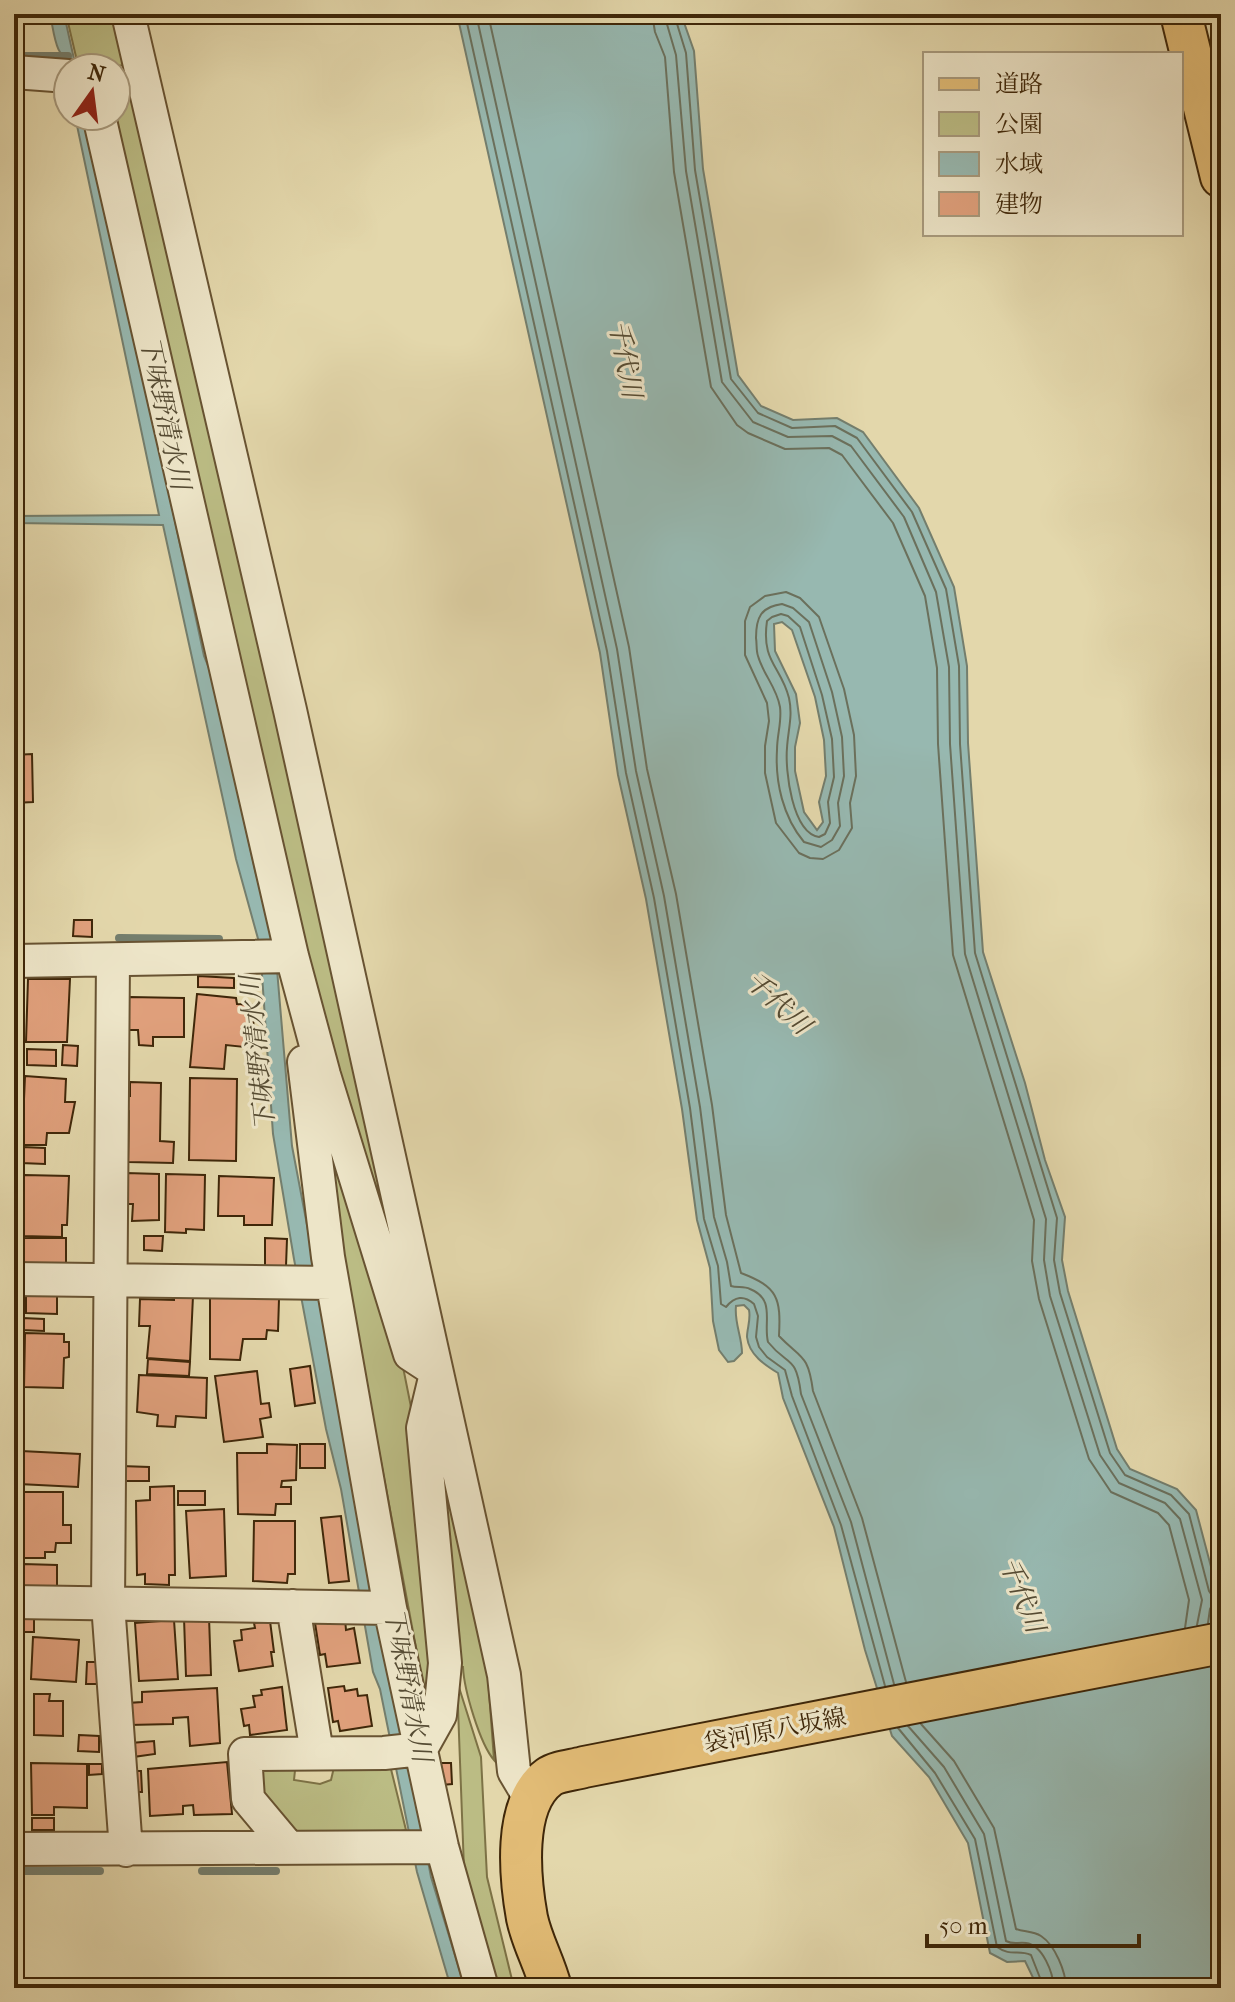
<svg xmlns="http://www.w3.org/2000/svg" width="1235" height="2002" font-family="'IM FELL French Canon','Noto Serif JP',serif">
	<rect width="100%" height="100%" fill="#e3d7ab"/>
	<filter id="stains"><feTurbulence type="fractalNoise" baseFrequency=".0025" numOctaves="4"/><feColorMatrix values="0 0 0 0 .2 0 0 0 0 .09 0 0 0 0 .02 0 0 0 .5 -.17"/></filter>
	<radialGradient id="worn" r=".72"><stop offset=".6" stop-color="#630" stop-opacity="0"/><stop offset="1" stop-color="#630" stop-opacity=".3"/></radialGradient>
	<path fill="#bbbc84" stroke="#7d7246" stroke-width="2" d="M66,14H122L133,64L101,68L77,61Z
		M135,71L406,1288L341,1105L113,116H116V75Z
		M315,1083L403,1367L413,1417L434,1659L427,1706L359,1345Z
		M433,1418L485,1637L494,1760C480,1744 464,1690 463,1667H454Z
		M457,1681L481,1757L487,1877L514,1988H492L464,1869Z
		M255,1759L296,1761L294,1780L320,1784L331,1780L335,1763L389,1761L406,1830L380,1835L285,1834L255,1800Z"/>
	<path fill="#97b8b0" stroke="#747e6d" stroke-width="2" fill-rule="evenodd" d="M50,14H64L76,68C54,55 55,37 50,14Z
		M457,14H681L694,51L703,169L738,375L761,406L793,420L837,418L863,432L919,508L954,587L967,666L968,743L983,952L1025,1083L1045,1160L1065,1217L1062,1260L1068,1291L1117,1449L1130,1469L1177,1489L1196,1510L1219,1597L1212,1673L1221,1694V1988H1038L1025,1961L1007,1962L990,1953L968,1843L929,1777L892,1736L865,1650L834,1527L783,1398L778,1373C765,1365 749,1355 747,1337C747,1328 751,1320 749,1310L744,1305L736,1306C734,1322 742,1337 742,1353L734,1361L728,1362L719,1350L713,1321L710,1268L697,1220L682,1109L646,899L618,775L600,653ZM782,622L792,630L815,697L824,740L826,776L819,802L823,822L817,830L804,812L795,771V747L800,723L796,694L775,651L774,624Z
		M75,116H88L204,656L211,673L256,874L275,946L292,1146L431,1877L465,1988H451L417,1872L380,1689L373,1672L341,1489L326,1429L294,1259L273,1134L260,946L236,859L163,525L14,523V516L159,515Z"/>
	<g fill="none" stroke-linecap="round" stroke-linejoin="round">
		<path stroke="#6b705c" stroke-width="2" d="M465,14L607,651L626,773L654,898L690,1108L704,1219L718,1266L721,1304L726,1307C735,1296 744,1295 754,1304L758,1316L756,1337L759,1347L767,1357L785,1370L792,1396L841,1525L885,1686
			M476,14L617,649L636,771L664,896L700,1107L714,1217L727,1262L731,1286C737,1288 744,1286 750,1289C776,1299 763,1323 768,1342C788,1367 796,1354 801,1394L851,1522L894,1684
			M488,14L629,647L647,769L676,894L712,1105L726,1215L741,1273C778,1287 781,1298 779,1336C801,1359 808,1353 813,1391L862,1518L906,1682
			M652,14L655,32L665,57L674,172L711,387L737,425L748,433L785,449L829,448L842,455L893,523L925,596L937,668L938,744L953,955L1034,1220L1032,1261L1039,1299L1089,1459L1111,1492L1158,1513L1169,1525L1189,1600L1185,1628
			M664,14L676,55L686,171L722,382L753,422L788,437L832,436L851,446L904,517L936,592L949,667L950,744L965,954L1046,1219L1044,1260L1050,1296L1100,1455L1119,1483L1165,1503L1180,1519L1202,1600L1197,1625
			M674,14L686,53L695,170L731,379L758,413L792,428L835,426L857,438L912,512L946,589L959,666L960,744L975,953L1057,1218L1054,1260L1060,1293L1110,1453L1125,1475L1171,1495L1189,1514L1209,1591L1215,1600L1210,1609L1208,1623
			M786,592L800,598L819,617L844,689L854,735L856,776L850,803L852,828L839,850L823,859L810,858L799,853L776,823L765,773V746L769,721L767,703L745,655V621L750,607L765,596Z
			M782,604L793,608L809,622L832,692L842,737L844,776L838,803L840,826L832,840L821,847L804,842C783,817 775,782 777,750C777,734 782,722 780,707C777,688 763,674 758,656C756,650 757,644 756,638C756,617 761,607 782,604Z
			M781,614L788,616L800,627L822,695L832,739L834,777L828,802L830,823L825,834L819,837C792,833 785,770 787,748C788,730 793,716 789,698C781,666 761,662 767,621L772,617Z
			M921,1724L954,1761L994,1828L1016,1929C1024,1932 1033,1931 1041,1936C1055,1945 1066,1972 1066,1988
			M908,1726L944,1767L984,1834L1006,1941C1014,1945 1017,1942 1026,1943C1043,1945 1053,1973 1054,1988
			M898,1728L935,1773L975,1839L997,1947C1011,1957 1018,1949 1031,1955L1044,1988"/>
		<path stroke="#747e6d" stroke-width="8" d="M14,56H68
			M119,938L219,939
			M14,1871H100
			M202,1871H276"/>
	</g>
	<path fill="#e0a07c" stroke="#3f2709" stroke-width="2" d="M32,754L33,802L14,803V755Z
		M74,920H92V937L73,936Z
		M198,976L234,978V988L198,987Z
		M28,979H70L67,1042H26Z
		M197,994L236,998L237,1004L253,1005L254,1048L226,1045L224,1069L190,1067Z
		M129,997L184,998V1037H153V1046L139,1045L138,1030H129Z
		M63,1045L78,1046L77,1066L62,1065Z
		M27,1049L56,1050V1066L27,1065Z
		M14,1074V1088L19,1089L15,1163H14Z
		M25,1076L66,1079L65,1102H75L69,1133H47L46,1145H22Z
		M190,1078L237,1079L236,1161L189,1160Z
		M130,1082L161,1083L160,1141L174,1142L173,1163L128,1162L129,1111L125,1110V1096H130Z
		M22,1147L45,1148V1164L21,1163Z
		M126,1173L159,1174V1220L132,1221L133,1204H126Z
		M166,1174L205,1175L204,1230L186,1229V1233L165,1232Z
		M24,1175L69,1176L67,1225H62V1237L22,1236Z
		M219,1176L274,1178L272,1225H244V1216H218Z
		M144,1236H163L162,1251L144,1250Z
		M22,1238H66V1268L22,1267Z
		M265,1238L287,1239L286,1266H265Z
		M26,1295L57,1296V1314L26,1313Z
		M174,1295L193,1296L190,1361L147,1358L150,1326H139L140,1299L174,1300Z
		M210,1296L279,1299L278,1331L267,1330L266,1339H243L240,1360L210,1359Z
		M22,1318L44,1319V1331L21,1330Z
		M25,1333L64,1334V1342H69V1357L64,1358L63,1388L24,1387Z
		M148,1359L190,1362L189,1376L147,1374Z
		M310,1366L315,1403L295,1406L290,1369Z
		M257,1371L261,1404L269,1403L271,1417L260,1419L263,1437L224,1442L215,1376Z
		M139,1375L207,1378L206,1418L176,1416L175,1427L157,1426L158,1415L137,1412Z
		M267,1444L297,1445L296,1480L282,1481L281,1487H291V1504H276L275,1515L238,1514L237,1453H267Z
		M300,1444H325V1468H300Z
		M21,1451L80,1454L78,1487L19,1484Z
		M121,1466L149,1467V1481H121Z
		M174,1486L175,1575H169V1585L145,1584V1574L137,1575L136,1501L150,1500V1487Z
		M178,1491H205V1505H178Z
		M20,1492H63V1525H71V1543H56L55,1552H45V1558H18Z
		M224,1509L226,1576L190,1578L186,1511Z
		M341,1516L349,1581L329,1583L321,1518Z
		M254,1521H295V1574H288L287,1583L253,1581Z
		M23,1564L57,1565V1587L23,1586Z
		M19,1616H34V1632H19Z
		M209,1617L211,1675L186,1676L184,1618Z
		M345,1619L346,1630L354,1628L360,1663L327,1667L325,1654L320,1655L315,1623Z
		M174,1620L178,1679L139,1681L135,1623Z
		M270,1621L274,1652H271L273,1666L239,1671L234,1641L242,1640L241,1630L255,1628L254,1623Z
		M33,1637L79,1640L76,1682L31,1679Z
		M87,1662H98L97,1684H86Z
		M344,1686L345,1691L357,1689L358,1696L367,1695L372,1726L340,1731L338,1721L333,1722L328,1688Z
		M282,1687L287,1730L250,1735L249,1725L244,1726L241,1709L255,1707L253,1696L262,1695L261,1690Z
		M217,1688L220,1743L190,1746L188,1717L173,1718V1724L129,1725L128,1703L142,1702V1692Z
		M14,1690H21L20,1749H14Z
		M34,1694H50L49,1701H63V1736L34,1735Z
		M79,1735L99,1736V1752L78,1751Z
		M154,1741L155,1754L133,1757L131,1743Z
		M227,1762L232,1814L194,1815L193,1805L183,1806V1814L150,1816L148,1769Z
		M31,1763L87,1764V1808L54,1807V1815H32Z
		M441,1763H451L452,1784L442,1785Z
		M14,1764H21V1803L14,1804Z
		M89,1764H102V1774L89,1775Z
		M132,1771H141L142,1792H133Z
		M32,1818H54V1830H32Z"/>
	<g fill="none" stroke-linecap="round" stroke-linejoin="round">
		<defs>
			<path id="minor" d="M128,14L290,710L504,1675L514,1771L530,1798
				M14,72L68,76
				M99,116L292,956L324,1075L410,1354L436,1371
				M113,960L108,1604L126,1850
				M14,961L292,956
				M304,1062L328,1257L390,1608L442,1847L482,1988
				M14,1279L332,1283
				M14,1602L390,1608
				M293,1606L317,1753
				M289,1848L248,1799L245,1754L384,1753L421,1749L440,1715L445,1663L423,1428L435,1378
				M14,1849L442,1847"/>
			<path id="major" d="M1181,14L1221,177
				M551,1988C545,1964 532,1942 527,1918C520,1879 512,1804 549,1777C557,1771 574,1770 584,1767L1221,1643"/>
		</defs>
		<use href="#minor" stroke="#685332" stroke-width="36"/>
		<use href="#major" stroke="#3f2709" stroke-width="44"/>
		<use href="#minor" stroke="#ede5c8" stroke-width="32"/>
		<use href="#major" stroke="#e2bc76" stroke-width="40"/>
	</g>
	<g text-anchor="middle" dominant-baseline="central" stroke-width="6" stroke-linejoin="round" paint-order="stroke">
		<g font-size="24" fill="#3f2709" stroke="#ede5c8">
			<text transform="translate(775 1730) rotate(-11)">袋河原八坂線</text>
		</g>
		<g font-size="26" font-style="italic" fill="#554b33" stroke="#ede5c8">
			<text transform="translate(625 359) rotate(79)">千代川</text>
			<text transform="translate(165 413) rotate(78)">下味野清水川</text>
			<text transform="translate(778 1003) rotate(43)">千代川</text>
			<text transform="translate(258 1053) rotate(-96)">下味野清水川</text>
			<text transform="translate(1022 1595) rotate(68)">千代川</text>
			<text transform="translate(408 1685) rotate(79)">下味野清水川</text>
		</g>
	</g>
	<rect width="1235" height="2002" fill="none" stroke="#e3d7ab" stroke-width="48"/>
	<rect x="16" y="16" width="1203" height="1970" fill="none" stroke="#3f2709" stroke-width="4"/>
	<rect x="24" y="24" width="1187" height="1954" fill="none" stroke="#3f2709" stroke-width="2"/>
	<rect x="923" y="52" width="260" height="184" fill="#ede5c8" stroke="#a7997c" stroke-width="2"/>
	<rect x="939" y="78" width="40" height="12" fill="#e2bc76" stroke="#a7997c" stroke-width="2"/>
	<text x="995" y="92" font-size="24" fill="#3f2709">道路</text>
	<rect x="939" y="112" width="40" height="24" fill="#bbbc84" stroke="#a7997c" stroke-width="2"/>
	<text x="995" y="132" font-size="24" fill="#3f2709">公園</text>
	<rect x="939" y="152" width="40" height="24" fill="#97b8b0" stroke="#a7997c" stroke-width="2"/>
	<text x="995" y="172" font-size="24" fill="#3f2709">水域</text>
	<rect x="939" y="192" width="40" height="24" fill="#e0a07c" stroke="#a7997c" stroke-width="2"/>
	<text x="995" y="212" font-size="24" fill="#3f2709">建物</text>
	<g transform="translate(92 92) rotate(14)"><circle r="38" fill="#ede5c8" stroke="#a7997c" stroke-width="2"/>
	<path d="M0-6L14 30L0 20L-14 30Z" fill="#8f2418"/>
	<text y="-12" font-size="22" font-weight="bold" text-anchor="middle" fill="#3f2709">N</text>
	</g>
	<path d="M927 1934v12h212v-12" fill="none" stroke="#3f2709" stroke-width="4"/>
	<text x="939" y="1934" font-size="24" fill="#3f2709" stroke="#ede5c8" stroke-width="6" paint-order="stroke">50 m</text>
	<rect width="100%" height="100%" filter="url(#stains)"/>
	<rect width="100%" height="100%" fill="url(#worn)"/>
</svg>
